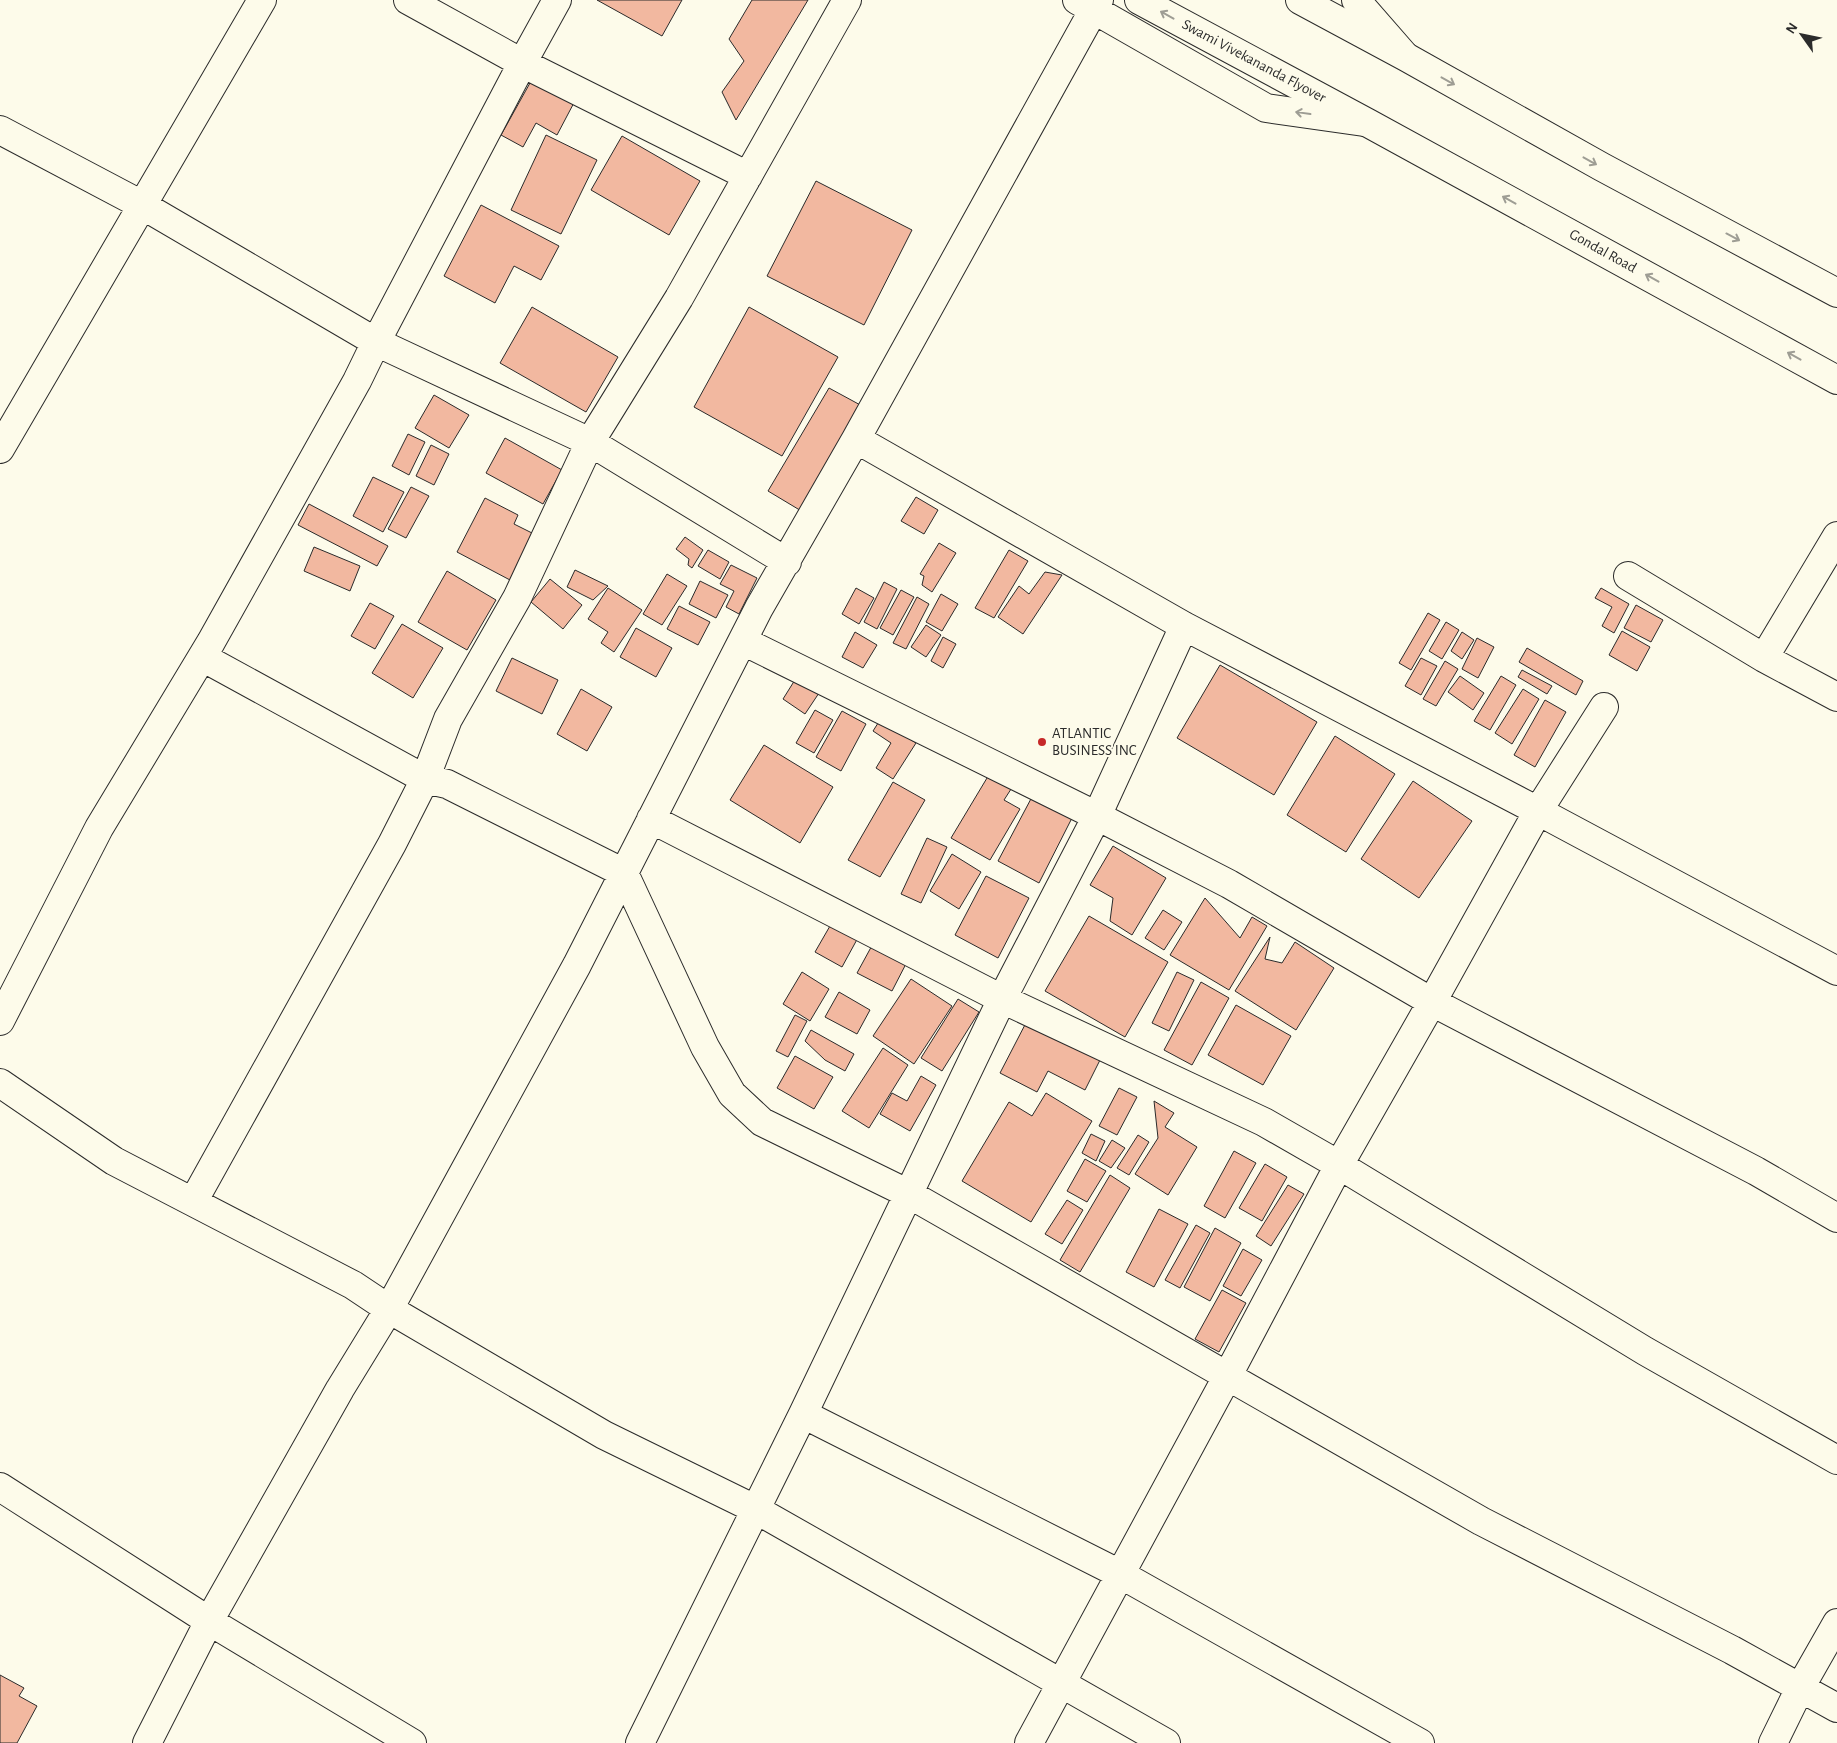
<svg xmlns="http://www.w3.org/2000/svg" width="1837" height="1743" font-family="'Alegreya Sans',sans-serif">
	<rect width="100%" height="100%" fill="#fdfbea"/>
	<path fill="#f2b8a0" stroke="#2b2b2b" d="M597,0H682L662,36Z
		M752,0H808L736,120L722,92L744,61L729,39Z
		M535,74L577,97L557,135L536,123L523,147L501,135Z
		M546,135L597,160L561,234L511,210Z
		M622,136L700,181L669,235L591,190Z
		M816,181L912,230L864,325L767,276Z
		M481,205L559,246L541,280L514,266L495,303L444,276Z
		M532,307L618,357L586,412L500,363Z
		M749,307L838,357L782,456L694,407Z
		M829,388L864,407L803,512L768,491Z
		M434,395L469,415L449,448L415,428Z
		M408,434L425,442L409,475L392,466Z
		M505,438L562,470L543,504L486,473Z
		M431,445L449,454L434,485L416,476Z
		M373,477L404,492L383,532L353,516Z
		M411,487L429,496L406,538L388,529Z
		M916,497L938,510L924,534L901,521Z
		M485,498L518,515L514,524L534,534L510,580L457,552Z
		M309,504L388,546L377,566L298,525Z
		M685,537L703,550L692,568L688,565L689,559L676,549Z
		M939,543L956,553L932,592L922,585L924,576L920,574Z
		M314,547L360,566L350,591L304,571Z
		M708,550L729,562L720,579L698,566Z
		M1009,550L1028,561L994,618L975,608Z
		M731,565L757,578L739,614L726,607L734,591L720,584Z
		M575,570L608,586L593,600L567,587Z
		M447,571L496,600L467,650L418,622Z
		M1045,572L1062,575L1023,634L998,617L1019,586L1029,594Z
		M667,574L687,586L662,625L643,614Z
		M550,579L582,605L563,629L531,602Z
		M700,581L728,595L716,618L689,604Z
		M884,582L897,589L877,629L864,622Z
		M608,588L642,610L614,652L601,643L608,632L588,619Z
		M856,588L874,598L859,624L842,614Z
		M1601,588L1629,604L1614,633L1602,626L1612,607L1595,598Z
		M901,590L914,597L893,635L880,628Z
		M941,594L958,604L942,631L926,622Z
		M917,597L929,604L906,649L893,643Z
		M370,603L394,616L375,649L351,636Z
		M1636,605L1663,620L1651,642L1624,628Z
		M679,606L710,622L698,645L667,629Z
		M1428,613L1440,620L1411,670L1399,663Z
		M1446,622L1459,630L1442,659L1429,651Z
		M402,624L443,648L413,698L372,673Z
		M926,625L941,635L926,657L911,647Z
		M636,628L672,648L656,677L620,657Z
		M1622,631L1650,647L1637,671L1609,655Z
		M855,632L877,645L863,668L842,657Z
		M1462,632L1474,640L1462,659L1451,651Z
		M943,637L956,644L943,668L931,661Z
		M1477,638L1494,647L1478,678L1462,669Z
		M1527,648L1583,681L1576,695L1519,662Z
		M512,658L558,680L542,714L496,691Z
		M1421,658L1437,666L1421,695L1405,686Z
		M1445,661L1458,669L1436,706L1423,699Z
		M1220,665L1317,722L1274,795L1177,738Z
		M1522,670L1552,686L1547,694L1518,677Z
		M798,675L821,690L805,714L783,699Z
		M1460,676L1484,693L1473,710L1448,692Z
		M1501,676L1516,685L1490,730L1474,721Z
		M581,689L612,707L587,751L557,734Z
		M1523,689L1539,699L1512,744L1495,733Z
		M1545,700L1566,712L1535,767L1514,755Z
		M815,710L833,720L814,753L796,743Z
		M842,711L866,724L841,771L816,757Z
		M880,720L916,743L893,779L876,768L891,743L873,731Z
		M1335,736L1395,774L1346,852L1287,815Z
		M764,745L833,787L800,843L730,800Z
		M990,773L1013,786L1004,800L1020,809L990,860L951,838Z
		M1413,781L1472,821L1419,898L1361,859Z
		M893,782L925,800L880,877L848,860Z
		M1033,795L1073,816L1039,883L998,861Z
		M927,838L947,847L921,903L901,894Z
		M1113,846L1166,878L1132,935L1110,921L1113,898L1090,885Z
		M952,854L981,872L959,909L930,891Z
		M986,876L1029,898L998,958L955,935Z
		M1205,898L1240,938L1252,917L1267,926L1229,990L1170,955Z
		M1163,910L1182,922L1164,950L1145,938Z
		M1089,916L1168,962L1125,1037L1045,991Z
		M834,919L860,934L842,967L815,952Z
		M1270,937L1265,959L1282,963L1295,942L1334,968L1296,1030L1235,991Z
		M875,940L909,958L892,991L857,973Z
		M802,972L829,989L810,1021L783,1004Z
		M1177,972L1194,980L1169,1031L1152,1023Z
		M911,979L952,1006L914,1064L873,1036Z
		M1201,982L1229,998L1192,1065L1164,1050Z
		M839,992L870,1010L857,1034L825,1017Z
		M958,999L979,1012L942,1071L921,1058Z
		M1236,1005L1291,1036L1263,1085L1208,1055Z
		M795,1015L807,1021L788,1057L776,1051Z
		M1029,1017L1103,1054L1085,1090L1048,1071L1037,1092L1000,1073Z
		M811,1030L854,1054L845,1071L825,1060L805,1041Z
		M883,1048L908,1065L869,1128L842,1111Z
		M795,1056L833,1077L814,1109L777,1088Z
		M921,1076L936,1085L910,1131L880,1114L892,1093L907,1101Z
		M1119,1088L1137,1097L1117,1135L1099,1126Z
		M1046,1093L1092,1121L1031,1222L962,1181L1009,1102L1032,1116Z
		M1154,1101L1174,1113L1165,1127L1197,1147L1168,1195L1135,1174L1158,1138Z
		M1091,1134L1105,1141L1096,1161L1082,1153Z
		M1138,1135L1149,1142L1129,1175L1117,1168Z
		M1112,1140L1125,1148L1111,1168L1099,1161Z
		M1234,1151L1256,1163L1225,1218L1204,1206Z
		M1085,1159L1106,1171L1087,1202L1067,1191Z
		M1265,1164L1287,1177L1262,1221L1239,1208Z
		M1110,1175L1130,1188L1080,1272L1060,1260Z
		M1288,1185L1304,1194L1271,1246L1256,1236Z
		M1067,1200L1083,1210L1062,1244L1045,1234Z
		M1159,1209L1188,1224L1154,1287L1126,1272Z
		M1196,1225L1210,1233L1180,1288L1165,1280Z
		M1215,1228L1241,1243L1210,1301L1184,1287Z
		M1243,1249L1262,1260L1241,1296L1223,1286Z
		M1222,1290L1246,1303L1219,1352L1195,1339Z
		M0,1675L24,1688L19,1696L37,1706L17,1743H0Z"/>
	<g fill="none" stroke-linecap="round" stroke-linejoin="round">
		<defs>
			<path id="street" d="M408,0L522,63L748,176
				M1077,0L1266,108L1364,122
				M1356,0L1404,55
				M0,130L142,205L376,342L590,442L787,562
				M856,439L1184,626L1538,811L1837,971
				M0,449L262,0
				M1628,576L1764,658L1837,697
				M743,641L1097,816L1229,884L1432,1002L1756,1171L1837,1218
				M202,657L425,779L447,784L624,873L705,1047L732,1094L762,1122L909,1194L1481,1521L1732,1650L1837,1708
				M1764,658L1837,536
				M651,819L1002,999L1264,1122L1339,1165L1645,1351L1837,1460
				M0,1021L99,828L211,642L357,381L376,342L525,58L557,0
				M0,1083L114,1161L353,1285L389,1309L604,1435L755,1509L1166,1743
				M193,1202L392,844L425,779L448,719L517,598L590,442L679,298L847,0
				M803,1414L1120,1574L1420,1743
				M0,1487L209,1621L412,1743
				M147,1743L209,1621L340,1389L389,1309L577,965L759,608L856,439L1099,0
				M640,1743L803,1414L1002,999L1097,816L1184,626
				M1029,1743L1227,1377L1339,1165L1432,1002L1538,811L1604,707
				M1773,1743L1800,1688L1837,1623"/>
			<path id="secondary" d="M1139,0L1368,123L1837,380
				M1300,0L1406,57L1602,167L1837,293"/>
		</defs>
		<use href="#street" stroke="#2b2b2b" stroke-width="30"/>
		<use href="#secondary" stroke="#2b2b2b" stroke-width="30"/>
		<use href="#street" stroke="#fdfbea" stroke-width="28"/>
		<use href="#secondary" stroke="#fdfbea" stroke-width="28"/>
	</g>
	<defs><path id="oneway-shaft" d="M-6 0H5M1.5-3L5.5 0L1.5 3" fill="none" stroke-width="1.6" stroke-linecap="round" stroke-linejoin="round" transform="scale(1.25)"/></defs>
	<g stroke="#9e9d94">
		<use href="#oneway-shaft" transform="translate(1167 15) rotate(-151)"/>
		<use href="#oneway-shaft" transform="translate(1448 81) rotate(29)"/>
		<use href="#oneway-shaft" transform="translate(1303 113) rotate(-172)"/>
		<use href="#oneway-shaft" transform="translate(1590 161) rotate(29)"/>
		<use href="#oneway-shaft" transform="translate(1509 200) rotate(-151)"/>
		<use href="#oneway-shaft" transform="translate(1733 237) rotate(28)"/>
		<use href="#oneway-shaft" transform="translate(1652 278) rotate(-151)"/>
		<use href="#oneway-shaft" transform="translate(1794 356) rotate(-151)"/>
	</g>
	<circle fill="#c62828" stroke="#fdfbea" stroke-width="2" cx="1042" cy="742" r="5"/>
	<g text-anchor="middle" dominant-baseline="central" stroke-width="4" stroke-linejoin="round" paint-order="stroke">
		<g font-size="15" fill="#2b2b2b" stroke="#fdfbea">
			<text transform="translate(1254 61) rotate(28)">Swami Vivekananda Flyover</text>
			<text transform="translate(1603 251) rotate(29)">Gondal Road</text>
		</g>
		<g font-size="15" fill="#2b2b2b" stroke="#fdfbea" text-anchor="start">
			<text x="1052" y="733">ATLANTIC<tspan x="1052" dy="17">BUSINESS INC</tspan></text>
		</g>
	</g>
	<g transform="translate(1802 35) rotate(303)" stroke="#fdfbea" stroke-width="4" paint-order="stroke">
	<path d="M0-4L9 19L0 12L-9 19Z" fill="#2b2b2b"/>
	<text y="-8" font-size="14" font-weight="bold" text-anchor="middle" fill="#2b2b2b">N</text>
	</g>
</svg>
